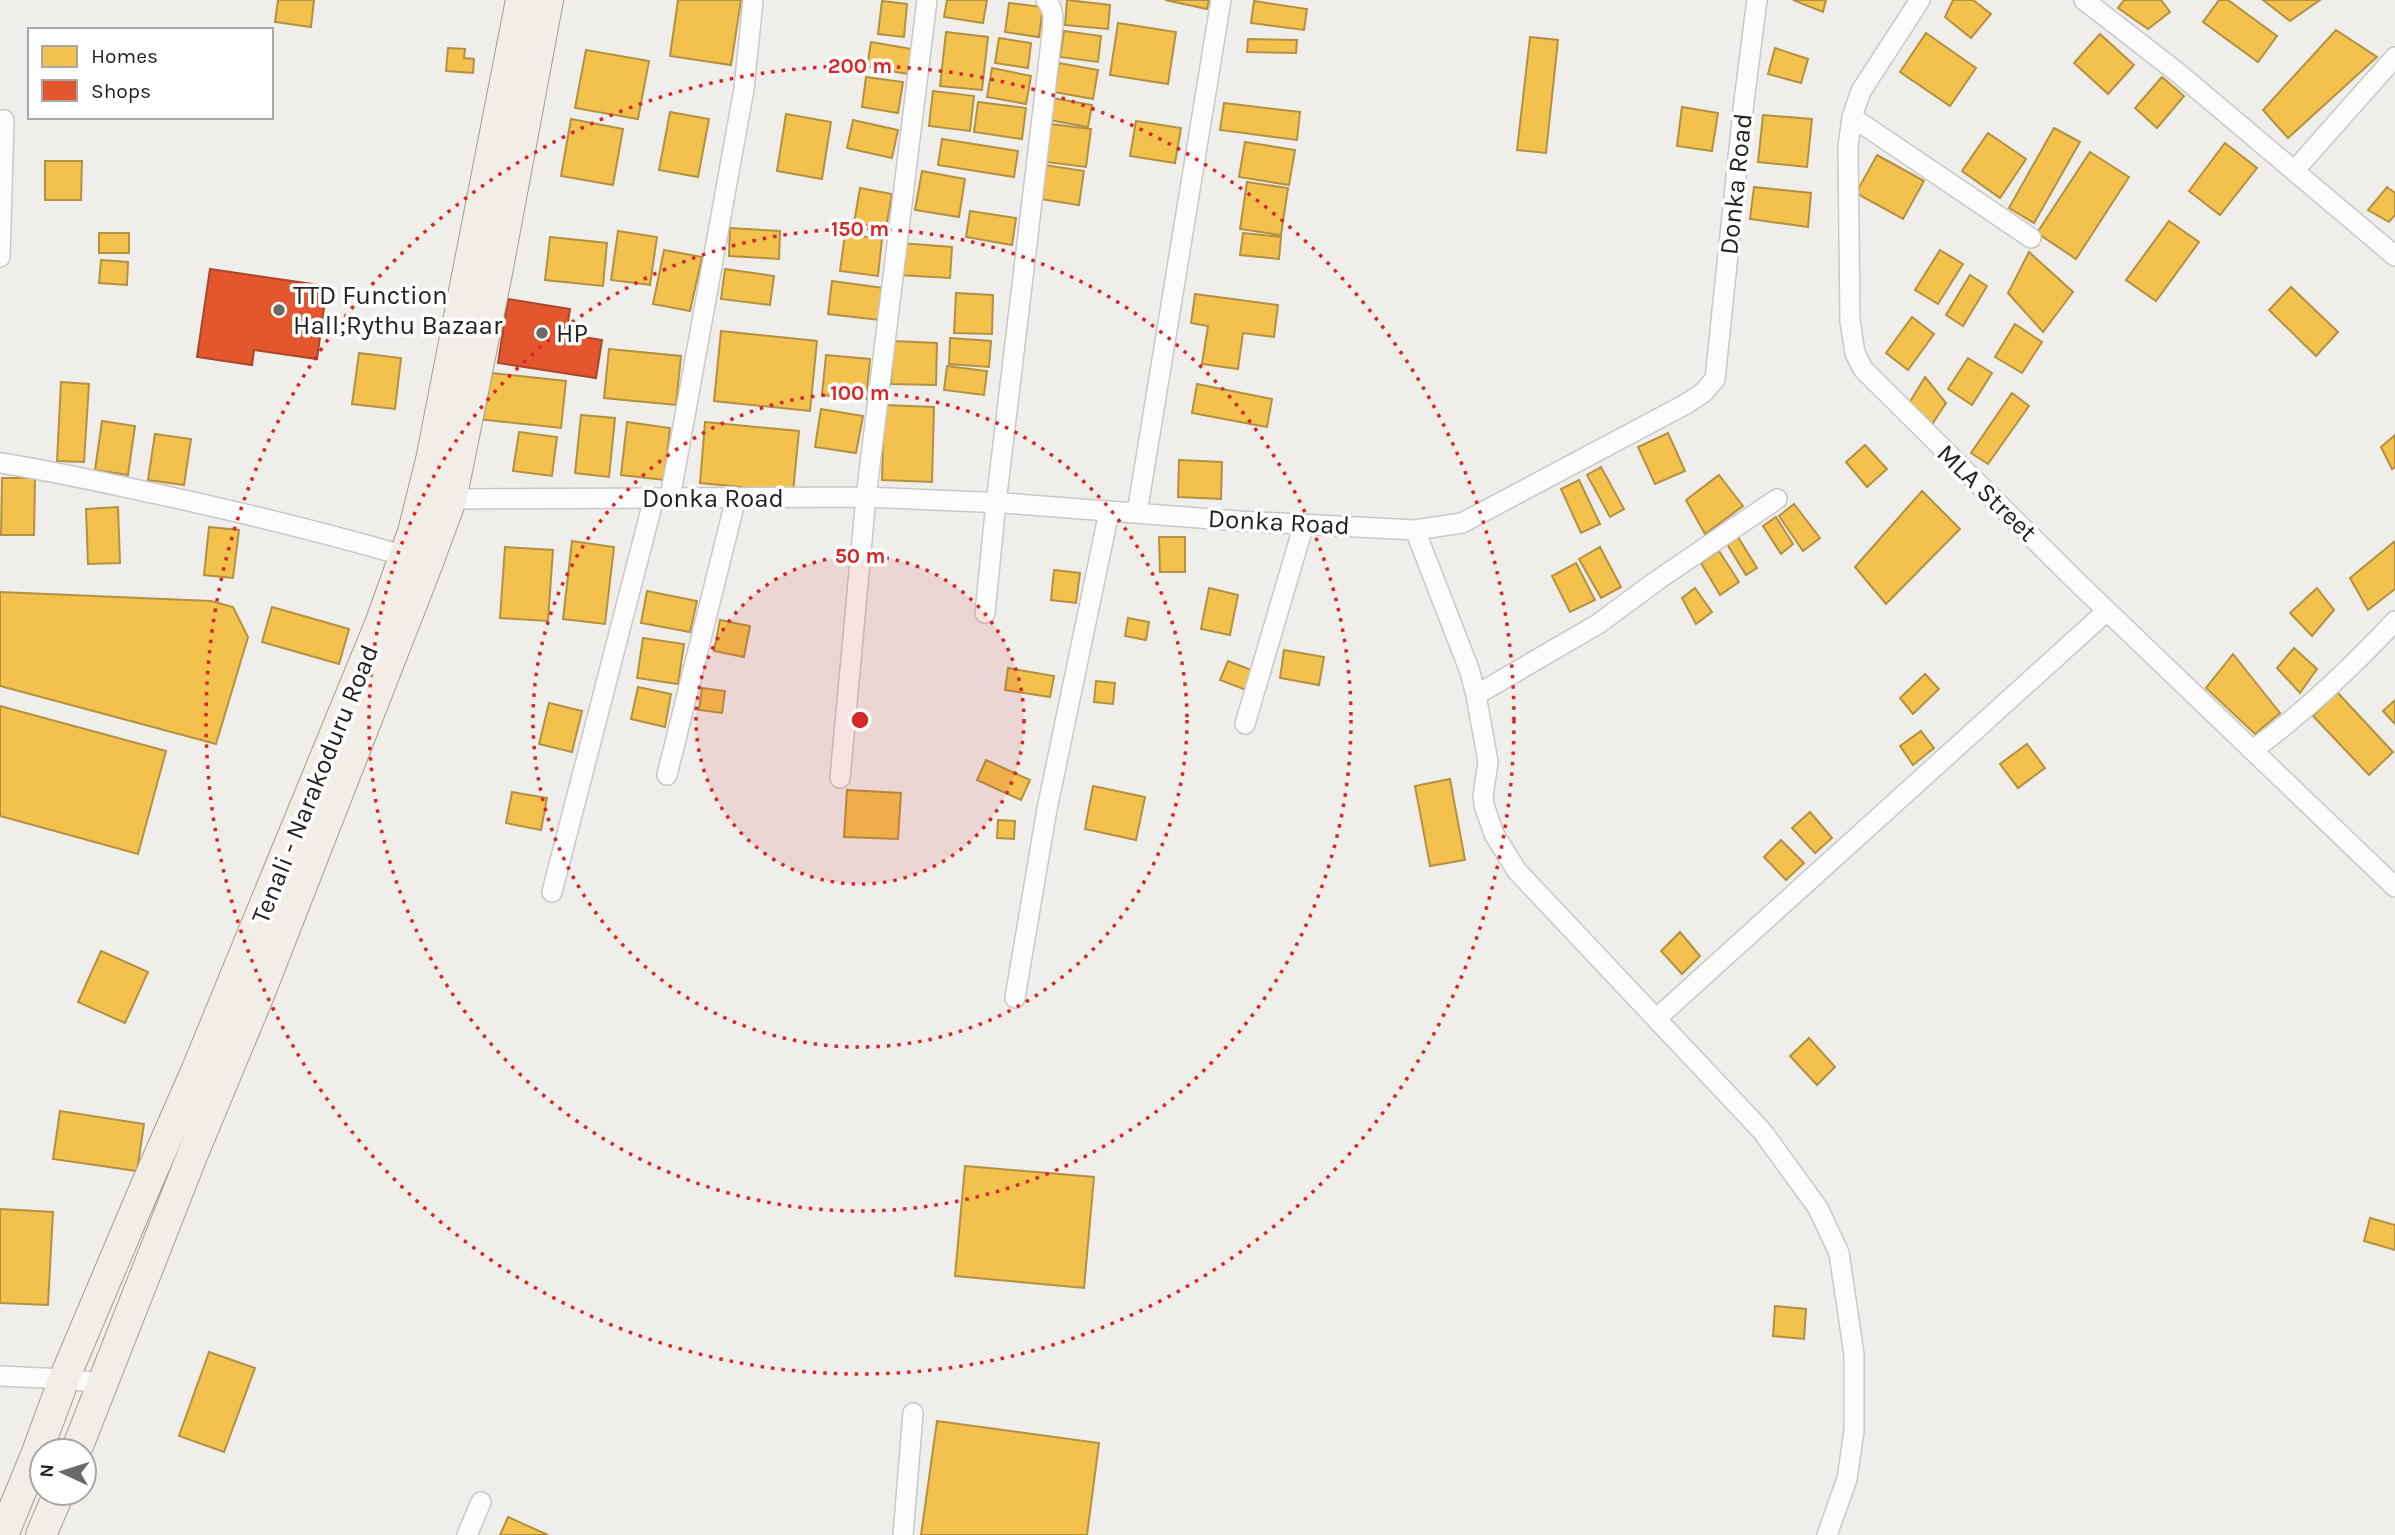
<svg xmlns="http://www.w3.org/2000/svg" width="2395" height="1535" font-family="Karla,sans-serif">
	<rect width="100%" height="100%" fill="#f0eeeb"/>
	<path fill="#f2c14e" stroke="#b49141" stroke-width="2" d="M278,0H314L311,27L275,22Z
		M678,0H741L731,65L670,56Z
		M947,0H987L983,23L944,17Z
		M1067,0L1110,5L1108,29L1065,25Z
		M1165,0H1209L1207,9Z
		M1793,0H1826L1823,12Z
		M1953,0H1973L1991,14L1971,38L1945,17Z
		M2124,0H2161L2170,12L2148,29L2118,8Z
		M2219,0H2228L2277,36L2258,62L2203,22Z
		M2263,0H2320L2290,21Z
		M882,1L907,4L904,37L878,34Z
		M1254,1L1307,9L1304,30L1251,23Z
		M1009,3L1043,7L1039,37L1005,32Z
		M1118,23L1176,32L1168,84L1110,75Z
		M2336,30L2377,57L2288,138L2263,110Z
		M1064,31L1101,36L1098,62L1060,57Z
		M946,32L988,37L982,90L940,86Z
		M1926,33L1976,68L1950,106L1900,72Z
		M2100,34L2134,65L2108,94L2074,63Z
		M1530,37L1558,40L1546,153L1517,150Z
		M999,38L1031,43L1028,68L995,63Z
		M1248,39L1297,40L1296,53L1247,52Z
		M871,42L912,49L908,74L867,67Z
		M448,48L465,49L464,58L474,59L473,73L446,71Z
		M1775,48L1808,59L1801,83L1768,74Z
		M586,50L649,61L638,119L575,108Z
		M1059,63L1098,70L1093,99L1054,92Z
		M992,68L1031,76L1026,104L987,97Z
		M866,77L903,82L898,113L862,107Z
		M2162,77L2184,96L2157,128L2135,108Z
		M933,91L974,96L970,131L929,126Z
		M1053,98L1092,105L1088,127L1049,120Z
		M978,102L1026,108L1022,139L974,132Z
		M1224,103L1300,112L1297,140L1220,130Z
		M1682,107L1718,113L1712,151L1677,146Z
		M670,112L709,119L698,177L659,170Z
		M786,114L831,122L822,179L777,171Z
		M1763,115L1812,119L1807,167L1758,162Z
		M571,119L623,129L613,185L561,176Z
		M853,120L898,130L892,158L847,148Z
		M1136,121L1181,128L1175,163L1130,156Z
		M1051,124L1091,129L1086,167L1046,162Z
		M2054,128L2080,142L2034,223L2009,208Z
		M1988,133L2026,159L2000,198L1962,171Z
		M942,139L1018,151L1014,177L938,165Z
		M1245,142L1295,150L1289,185L1239,177Z
		M2225,143L2257,168L2220,215L2189,191Z
		M2090,152L2129,177L2076,259L2037,233Z
		M1877,155L1924,181L1903,219L1856,193Z
		M45,161H82L81,200H45Z
		M1045,165L1084,171L1079,205L1040,199Z
		M922,171L965,179L959,217L915,210Z
		M1247,182L1288,188L1281,235L1240,229Z
		M1754,187L1811,193L1808,227L1750,219Z
		M2387,187L2395,193V215L2389,222L2368,210Z
		M860,188L892,194L886,228L854,223Z
		M970,211L1016,218L1012,245L966,237Z
		M2169,221L2199,242L2156,301L2126,280Z
		M730,228L780,231L779,259L729,256Z
		M618,231L657,237L650,285L611,280Z
		M99,233H129V253H99Z
		M1243,233L1281,237L1279,259L1240,255Z
		M845,234L882,239L878,276L840,271Z
		M550,237L607,243L603,286L545,280Z
		M900,243L952,247L950,278L898,275Z
		M664,250L702,257L690,311L653,304Z
		M1940,250L1963,264L1938,304L1915,290Z
		M2029,252L2073,292L2043,332L2008,293Z
		M101,260L128,262L127,285L99,283Z
		M725,269L774,276L770,305L721,299Z
		M1970,275L1987,286L1963,326L1946,315Z
		M832,281L884,288L879,320L828,314Z
		M2291,287L2338,332L2316,356L2269,310Z
		M956,293L993,295L992,334L954,333Z
		M1195,294L1278,305L1274,337L1243,333L1238,369L1202,364L1208,326L1191,323Z
		M1912,317L1934,334L1908,370L1886,353Z
		M2015,324L2042,342L2022,373L1995,357Z
		M721,331L817,341L810,411L714,401Z
		M950,338L991,341L989,367L949,364Z
		M893,341L937,343L936,385L891,384Z
		M609,349L681,356L676,405L604,398Z
		M359,353L401,358L395,409L352,404Z
		M826,355L870,359L866,399L822,395Z
		M1968,358L1992,373L1972,405L1948,389Z
		M947,366L987,371L984,395L944,390Z
		M483,372L566,381L561,428L478,419Z
		M1925,377L1946,403L1931,426L1908,405Z
		M61,382L89,384L84,462L57,461Z
		M1197,384L1272,399L1267,427L1192,413Z
		M2012,393L2029,406L1988,464L1971,453Z
		M884,405L934,407L932,482L882,480Z
		M821,409L863,416L856,453L815,447Z
		M581,415L615,418L609,477L575,473Z
		M102,421L135,426L128,475L95,470Z
		M627,422L670,428L664,480L621,475Z
		M705,422L799,431L793,492L700,483Z
		M519,432L557,437L552,476L513,471Z
		M1668,433L1685,471L1655,484L1638,447Z
		M155,434L191,439L184,485L148,480Z
		M2395,435V467L2392,469L2381,447Z
		M1865,445L1887,469L1867,487L1846,462Z
		M1179,460L1222,462L1221,499L1178,497Z
		M1601,467L1624,509L1610,517L1587,475Z
		M1719,475L1743,506L1705,534L1686,500Z
		M2,478H35L34,535H1Z
		M1579,480L1600,524L1581,533L1561,489Z
		M1922,491L1960,529L1886,604L1855,567Z
		M1794,504L1820,538L1803,551L1779,516Z
		M118,507L120,563L88,564L86,509Z
		M1776,517L1793,544L1781,554L1763,526Z
		M209,527L239,530L233,578L204,575Z
		M1159,537H1185V572H1160Z
		M1738,537L1757,568L1746,575L1727,544Z
		M572,541L614,547L605,624L563,619Z
		M2395,541V589L2368,610L2350,578Z
		M505,547L553,550L548,621L500,618Z
		M1600,547L1621,587L1601,598L1579,559Z
		M1719,551L1739,582L1720,595L1701,563Z
		M1576,563L1595,600L1570,612L1552,576Z
		M1054,570L1080,573L1076,603L1051,600Z
		M1209,588L1238,595L1230,635L1201,629Z
		M1695,588L1712,612L1696,624L1682,598Z
		M2317,588L2334,610L2312,636L2290,613Z
		M647,591L697,601L690,632L641,623Z
		M0,592L211,601L233,607L248,637L216,744L0,686Z
		M272,607L349,629L339,664L262,642Z
		M1128,618L1149,622L1146,640L1125,636Z
		M720,620L750,626L744,657L714,651Z
		M643,638L684,644L678,684L637,678Z
		M2294,648L2317,669L2300,693L2277,668Z
		M1284,650L1324,657L1319,685L1280,678Z
		M2233,654L2280,713L2255,734L2206,688Z
		M1228,661L1254,671L1246,690L1220,680Z
		M1008,668L1054,676L1050,697L1005,690Z
		M1925,674L1939,689L1913,714L1900,698Z
		M1096,681L1115,683L1113,704L1094,702Z
		M638,687L671,694L665,727L631,719Z
		M702,688L725,691L722,713L699,710Z
		M2337,692L2393,752L2369,775L2313,716Z
		M2395,700V724L2383,711Z
		M549,703L582,711L572,752L539,744Z
		M0,706L166,751L138,854L0,816Z
		M1921,731L1934,748L1913,765L1900,746Z
		M2027,744L2045,768L2018,788L2000,764Z
		M986,760L1030,780L1021,800L977,780Z
		M1450,779L1465,860L1430,866L1415,786Z
		M1093,786L1145,797L1136,840L1085,829Z
		M847,790L901,793L898,839L844,837Z
		M512,792L547,798L541,830L506,823Z
		M1810,812L1832,838L1815,853L1792,828Z
		M998,820L1015,821L1014,839L997,838Z
		M1781,840L1804,863L1786,880L1764,857Z
		M1680,932L1700,956L1682,974L1661,951Z
		M101,951L148,972L125,1023L78,1002Z
		M1809,1038L1835,1067L1817,1085L1790,1056Z
		M60,1111L144,1124L137,1171L53,1159Z
		M965,1166L1094,1177L1084,1288L955,1276Z
		M0,1209L53,1212L48,1305L0,1303Z
		M2370,1218L2395,1225V1250L2364,1241Z
		M1775,1306L1806,1309L1804,1339L1773,1336Z
		M209,1352L255,1368L224,1452L179,1436Z
		M937,1421L1099,1443L1087,1535H921Z
		M508,1517L548,1535H500Z"/>
	<path fill="#e4572e" stroke="#aa472a" stroke-width="2" d="M210,269L327,286L317,359L254,350L252,365L197,357Z
		M508,299L570,309L566,334L602,340L596,378L498,363Z"/>
	<g fill="none" stroke-linecap="round" stroke-linejoin="round">
		<defs>
			<path id="minor" d="M1920,0L1861,91L1852,117L1848,147L1850,321L1855,353L1863,369L2076,581L2395,887
				M2084,0L2177,72L2395,256
				M1852,117L2031,238
				M2294,171L2395,57
				M0,257L4,120
				M0,463C53,471 105,483 157,494C240,512 323,532 405,556
				M670,498L744,89L753,0
				M441,499L866,497L1004,503L1239,521L1415,530L1462,523L1686,404L1704,392L1715,379L1744,101L1757,0
				M1137,513L1221,0
				M1415,530L1469,669L1476,695L1488,762L1483,796L1484,805L1494,834L1517,871L1762,1131L1818,1208L1839,1253L1854,1354V1431L1847,1479L1827,1535
				M985,613L996,503L1052,34C1053,21 1055,10 1046,0
				M1476,695L1598,624L1659,579L1777,499
				M1245,724L1304,524
				M2253,750C2305,712 2351,668 2395,621
				M667,775L736,498
				M840,778L866,497L927,0
				M552,892L654,498
				M1015,998L1047,809L1109,512
				M1657,1018L2107,611
				M0,1376L64,1379L102,1383
				M467,1535L481,1502
				M903,1535L913,1413"/>
			<path id="primary" d="M76,1451L192,1156L259,995L424,573L451,500L497,273L548,0
				M3,1535L36,1455L64,1379L147,1183L197,1069L380,624L413,532L431,460L521,0
				M41,1535L59,1493"/>
		</defs>
		<use href="#minor" stroke="#c9c8c7" stroke-width="22"/>
		<use href="#primary" stroke="#a79c86" stroke-width="32"/>
		<use href="#minor" stroke="#fdfcfc" stroke-width="19"/>
		<use href="#primary" stroke="#f3ede7" stroke-width="30"/>
	</g>
	<circle cx="860" cy="720" r="164" fill="#d62828" fill-opacity=".12"/>
	<g fill="none" stroke="#d62828" stroke-width="3.5" stroke-dasharray="3.5 7">
		<circle cx="860" cy="720" r="164"/>
		<circle cx="860" cy="720" r="327"/>
		<circle cx="860" cy="720" r="491"/>
		<circle cx="860" cy="720" r="654"/>
	</g>
	<g fill="#6a6968" stroke="#fff" stroke-width="2.5">
		<circle cx="279" cy="310" r="7"/>
		<circle cx="542" cy="333" r="7"/>
	</g>
	<g text-anchor="middle" dominant-baseline="central" stroke-width="7" stroke-linejoin="round" paint-order="stroke">
		<g font-size="26" fill="#222" stroke="#fff">
			<text transform="translate(1736 184) rotate(-84)">Donka Road</text>
			<text transform="translate(1987 493) rotate(44)">MLA Street</text>
			<text x="713" y="498">Donka Road</text>
			<text transform="translate(1279 522) rotate(3)">Donka Road</text>
			<text transform="translate(315 784) rotate(-68)">Tenali - Narakoduru Road</text>
		</g>
		<g font-size="26" fill="#222" stroke="#fff" text-anchor="start">
			<text x="293" y="295">TTD Function<tspan x="293" dy="30">Hall;Rythu Bazaar</tspan></text>
			<text x="556" y="333">HP</text>
		</g>
	</g>
	<circle cx="860" cy="720" r="10" fill="#d62828" stroke="#fff" stroke-width="3.5"/>
	<g font-size="21" text-anchor="middle" font-weight="bold" fill="#d62828" stroke="#fff" stroke-width="7" stroke-linejoin="round" paint-order="stroke">
		<text x="860" y="73">200 m</text>
		<text x="860" y="236">150 m</text>
		<text x="860" y="400">100 m</text>
		<text x="860" y="563">50 m</text>
	</g>
	<rect x="28" y="28" width="245" height="91" fill="#ffffff" stroke="#a7a7a7" stroke-width="2"/>
	<rect x="42" y="46" width="35" height="21" fill="#f2c14e" stroke="#a7a7a7" stroke-width="2"/>
	<text x="91" y="63" font-size="21" fill="#222222">Homes</text>
	<rect x="42" y="80" width="35" height="21" fill="#e4572e" stroke="#a7a7a7" stroke-width="2"/>
	<text x="91" y="98" font-size="21" fill="#222222">Shops</text>
	<g transform="translate(63 1472) rotate(274)"><circle r="33" fill="#ffffff" stroke="#a7a7a7" stroke-width="2"/>
	<path d="M0-5L12 26L0 18L-12 26Z" fill="#6a6968"/>
	<text y="-10" font-size="19" font-weight="bold" text-anchor="middle" fill="#222222">N</text>
	</g>
</svg>
